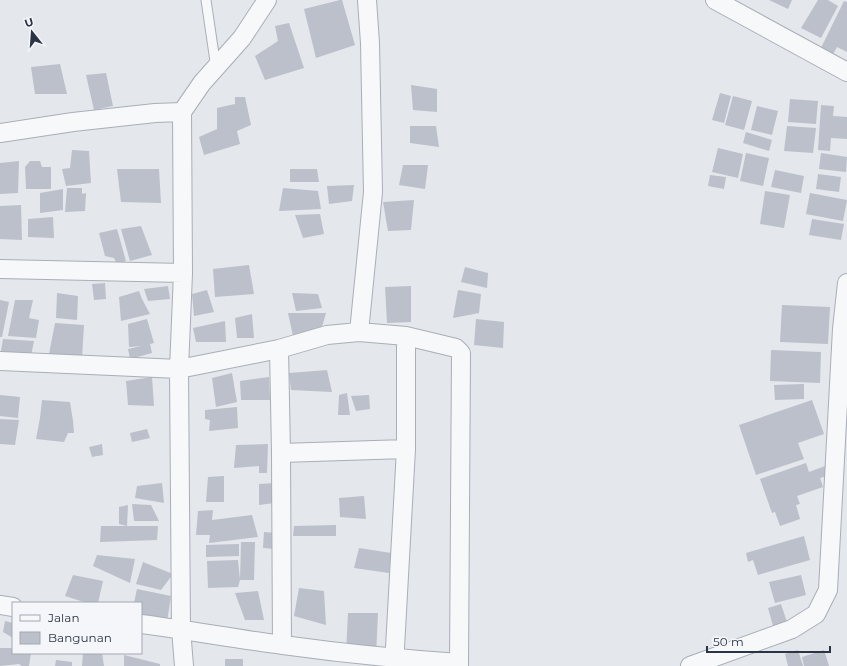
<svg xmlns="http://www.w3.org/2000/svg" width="847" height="666" font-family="Montserrat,sans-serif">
	<rect width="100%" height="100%" fill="#e4e7ec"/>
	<path fill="#bbc0ca" d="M340,0H342L355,45L316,58L304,9Z
		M769,0H792L788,9Z
		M818,0H828L838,6L821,38L801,28Z
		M844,1L847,2V52L837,47L830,60L818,54Z
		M289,23L304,68L265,80L255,56L278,41L275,26Z
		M60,64L67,94H35L31,67Z
		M106,73L113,106L94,110L86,75Z
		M411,85L437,89V112L413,110Z
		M720,93L731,96L724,123L712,120Z
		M733,96L752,101L744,130L725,125Z
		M235,97H245L251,125L237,131L240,144L204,155L199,137L217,129V108L235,104Z
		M790,99L818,101L816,124L788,122Z
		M821,105L834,106L833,116L847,117V139L831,138L830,151L818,150Z
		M757,106L778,111L772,135L751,130Z
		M410,126H436L439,147L410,143Z
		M787,126L816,128L813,153L784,151Z
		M746,132L772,140L769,151L743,143Z
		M718,148L743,154L738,178L712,172Z
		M72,150L89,151L91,183L66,186L62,169L70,168Z
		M746,153L769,158L763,186L740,181Z
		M821,153L847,157L846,172L819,169Z
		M19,161L18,193L0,194V163Z
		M30,161H40L42,167H51V189H26L25,167Z
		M403,165H428L425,189L399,185Z
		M117,169H159L161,203L121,202Z
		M290,169H317L319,182H290Z
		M775,170L804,176L801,193L771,187Z
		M818,174L841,177L839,192L816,189Z
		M710,175L726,177L724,189L708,186Z
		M354,185L352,201L329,204L327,186Z
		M67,188H82V194L86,193L85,211L65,212Z
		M283,188L318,191L321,209L279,211Z
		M63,189V210L40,213V193Z
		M765,191L790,195L784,228L760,224Z
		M810,193L847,200L843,221L806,214Z
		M414,200L411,230L388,231L383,202Z
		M21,205L22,240L0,239V206Z
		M320,214L324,234L303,238L295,215Z
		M53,217L54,238L28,237V219Z
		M812,219L844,224L841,240L809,235Z
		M141,226L152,255L130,261L121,229Z
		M117,229L126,261L117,264L114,258L105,256L99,233Z
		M249,265L254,294L215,297L213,269Z
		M465,267L488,273L487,288L461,282Z
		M105,283L106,299L94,300L92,284Z
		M168,286L170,299L148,301L144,289Z
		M411,286V322L387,323L385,287Z
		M207,290L214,312L194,316L192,294Z
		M458,290L481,294L479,313L453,318Z
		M139,291L142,299L150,314L121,321L119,297Z
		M57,293L78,296L77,320L56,318Z
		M292,293L318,294L322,308L296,311Z
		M0,300L9,302L2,337H0Z
		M15,300H33L29,318L39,320L36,338L8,336Z
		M782,305L830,307L828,344L780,342Z
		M288,313H326L322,327L293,336Z
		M252,314L254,338H237L235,318Z
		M147,319L154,343L150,344L152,353L130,359L128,349L141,346L129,347L128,324Z
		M476,319L504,322L503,348L474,345Z
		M225,321L226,342H196L193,328Z
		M55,323L84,325L82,358L49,354Z
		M3,339L34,341L31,356L1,351Z
		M771,350L821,352L820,383L770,381Z
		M327,370L332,392L291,390L289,373Z
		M232,373L237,402L216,407L212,378Z
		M152,377L154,406L128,405L126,381Z
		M269,377L270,400H241L240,381Z
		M804,384V399L775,400L774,385Z
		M347,393L350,415H338L339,395Z
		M0,395L20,397L18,418L0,416Z
		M369,395L370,409L356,411L351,396Z
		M42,400L70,402L73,421L74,433H68L64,442L36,439L40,418Z
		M812,400L824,434L798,443L804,459L756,475L739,425Z
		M237,407L238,428L209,431L210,420L205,419V410Z
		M0,419L19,420L15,445L0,444Z
		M147,429L150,438L132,442L130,433Z
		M102,444L103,455L92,457L89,447Z
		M268,444L267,473H259V466L234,468L236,445Z
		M806,463L809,472L825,466L828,476L820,478L823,487L797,496L800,504L796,505L800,519L780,526L775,512L772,513L760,479Z
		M224,476V502H206L208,477Z
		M162,483L164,503L135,498L137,486Z
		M275,483L274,503L259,505V484Z
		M364,496L366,519L340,517L339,498Z
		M132,504L151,505L159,521H134Z
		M128,505L127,526L119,524V507Z
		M213,510L212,520L252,515L258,537L209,543L210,535H196L198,511Z
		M336,525V536H293L294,526Z
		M101,526H158L157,540L100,542Z
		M264,532L277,533L276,549L263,548Z
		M804,536L810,560L758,575L753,560L748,562L746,553Z
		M241,542H255L254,580H240Z
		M239,544V556L206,557V545Z
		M359,548L391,553L389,573L354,568Z
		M97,555L135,559L130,583L93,566Z
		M238,560L240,580L238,587L208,588L207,561Z
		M143,562L173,574L161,590L136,584Z
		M73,575L103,581L98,603H87L65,596Z
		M801,575L806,595L775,603L769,582Z
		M299,588L324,591L326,625L294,616Z
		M137,589L171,596L167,622L141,617V603H134Z
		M258,591L264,620H245L235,593Z
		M781,604L787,622L773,626L768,608Z
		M348,613H378L376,656L346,653Z
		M5,621L13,623V638L3,632Z
		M0,648H13V653H31L29,666H22L19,664L0,666Z
		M798,650L803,666H788L785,654Z
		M824,650L829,666H804L802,657Z
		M83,653H102L104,666H82Z
		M124,655L160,664V666H124Z
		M225,659H243V666H225Z
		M56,660L72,662V666H55Z"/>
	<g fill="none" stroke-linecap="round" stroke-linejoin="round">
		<defs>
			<path id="service" d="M206,0L216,68"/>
			<path id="minor" d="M715,0L847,72
				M182,112L183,273L179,369L181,629L184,666
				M0,133L73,122L155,113L182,112L202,83L242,38L267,0
				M0,269L183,273
				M359,332L373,192L370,43L367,0
				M279,349L281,453L406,449
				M0,361L179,369L279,349L327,335L359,332L406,336L456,348L461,353L459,666
				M281,453L282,645
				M0,605L13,607
				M141,624C188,630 236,639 283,645C341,653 400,659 459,663
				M394,666L406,449V336
				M690,666L792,629L816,614L828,590L842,329L847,283"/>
		</defs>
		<use href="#service" stroke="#a9aeb7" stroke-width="11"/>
		<use href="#minor" stroke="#a9aeb7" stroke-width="20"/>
		<use href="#service" stroke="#f7f8fa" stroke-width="9"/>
		<use href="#minor" stroke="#f7f8fa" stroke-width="18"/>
	</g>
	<rect x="12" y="602" width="130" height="52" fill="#f4f6f9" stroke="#a4a8b1"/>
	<rect x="20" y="615" width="20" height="6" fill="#f7f8fa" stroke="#a4a8b1"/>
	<text x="48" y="622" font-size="12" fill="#2b3445">Jalan</text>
	<rect x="20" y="632" width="20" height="12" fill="#bbc0ca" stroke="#a4a8b1"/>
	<text x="48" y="642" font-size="12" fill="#2b3445">Bangunan</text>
	<g transform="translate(32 32) rotate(343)" stroke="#f4f6f9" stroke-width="3" paint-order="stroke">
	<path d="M0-3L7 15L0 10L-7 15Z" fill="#2b3445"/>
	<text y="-6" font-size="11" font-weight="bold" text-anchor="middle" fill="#2b3445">U</text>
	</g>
	<path d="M707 646v6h123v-6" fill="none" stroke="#2b3445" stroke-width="2"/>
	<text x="713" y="646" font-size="12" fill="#2b3445" stroke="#f4f6f9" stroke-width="3" paint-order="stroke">50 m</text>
</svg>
